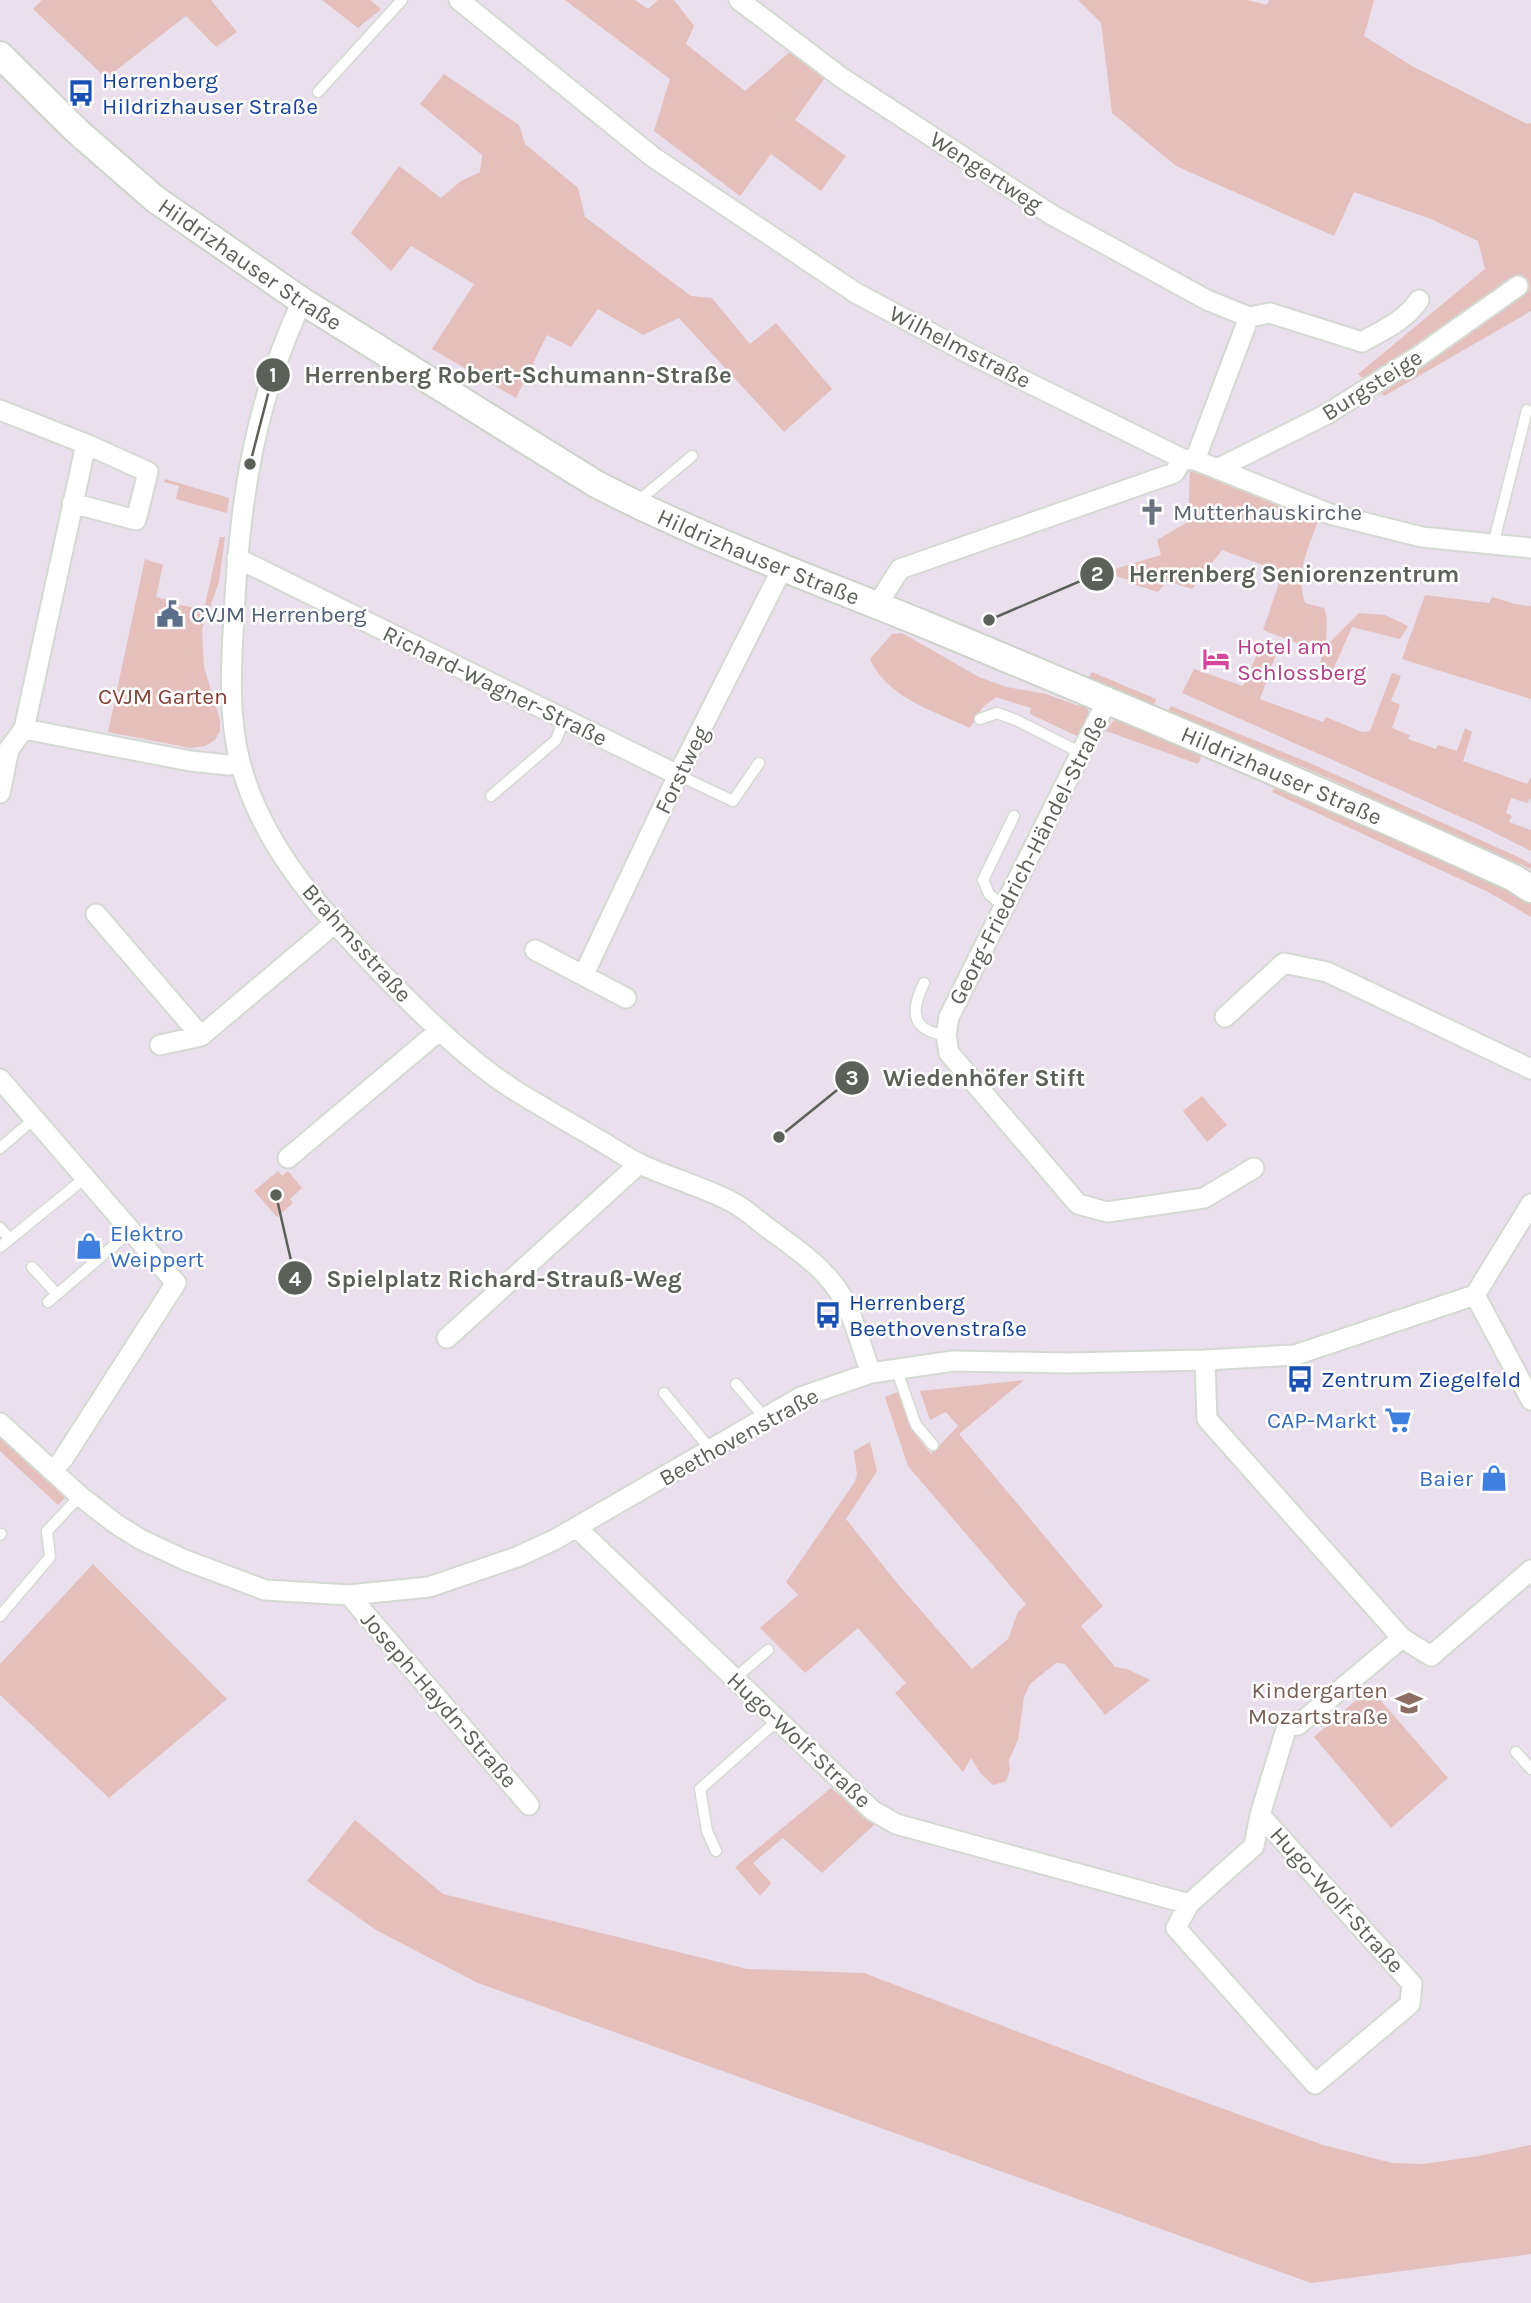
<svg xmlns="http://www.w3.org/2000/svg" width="1531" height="2303" font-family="Karla,sans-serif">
	<rect width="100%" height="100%" fill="#eadfec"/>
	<path fill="#e4bfbb" d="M42,0H211L237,32L216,47L186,16L106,78L33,9Z
		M322,0H370L381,9L358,28Z
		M565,0H635L648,9L658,0H674L694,26L686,44L745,91L792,50L827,75L795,120L846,156L821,191L771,154L740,196L654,131L670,79Z
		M1078,0H1248L1267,5L1269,0H1374L1364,36L1412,66L1527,124L1531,123V311L1384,396L1358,374L1485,269L1478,241L1431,219L1354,192L1334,236L1176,166L1112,113L1101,23Z
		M444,74L519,125L525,144L578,188L585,217L691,296L712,298L750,344L776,323L832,389L784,432L679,318L643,335L598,309L571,347L547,335L516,398L432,349L474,284L411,246L391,271L351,233L399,166L441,198L461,181L480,172L482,155L420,104Z
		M1190,470L1318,521C1308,550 1295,572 1305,603L1324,608L1327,619L1326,641L1329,643L1359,613L1385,615L1408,626L1400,639L1352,627L1332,672L1319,667L1323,653L1263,630L1278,586L1279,571L1222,550L1192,589L1167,581L1158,592L1133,584L1132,581L1083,566L1107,557L1115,569L1161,555L1157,540L1188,522Z
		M165,479L229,498L227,513L176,499L179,486L164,482Z
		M220,537H225L219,582L202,629L204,667L220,720V731L215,740L205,746L190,748L108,732L145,559L163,565L156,597L172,601V603L204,610Z
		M1425,595L1489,603L1492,597L1515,604L1531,606V699L1402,659Z
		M902,633L979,677L1006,687L1046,694L1076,705L1086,706L1090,714L1079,737L1030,714L1031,708L996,697L982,708L970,728C934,711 887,698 870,659L892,634Z
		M1260,648L1276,654L1260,699L1323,722L1326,717L1362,732L1370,731L1392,673L1401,676L1391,701L1400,705L1392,728L1410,735L1408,739L1436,749L1438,745L1457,751L1465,728L1472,732L1463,761L1527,784L1531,777V798L1527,803L1511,798L1506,813L1512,816L1509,822L1531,830V851L1481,826L1182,693L1194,669L1243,686Z
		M1092,672L1156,699L1155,703L1151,706L1088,679Z
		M1171,706L1312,764L1516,856L1531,864V869L1319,774L1168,711Z
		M1120,718L1205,750L1198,764L1106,731L1113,721Z
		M1278,783L1477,873L1531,903V917L1488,892L1272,792Z
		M1202,1096L1227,1125L1207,1142L1183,1111Z
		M278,1171L282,1176L288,1171L302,1188L290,1199L293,1203L277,1217L254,1191Z
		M1024,1380L959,1434L1103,1606L1081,1626L1115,1667L1127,1669L1150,1680L1105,1715L1065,1664L1056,1663L1030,1684L1024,1697L1018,1740L1009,1760L1010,1770L1006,1781L993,1785L981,1774L971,1758L963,1772L895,1693L906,1683L858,1628L805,1673L760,1628L798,1595L786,1582L854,1483L857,1475L854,1451L870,1442L877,1471L846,1519L897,1583L972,1669L1008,1639L1018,1612L1026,1604L908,1466L885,1397L898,1392L913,1431L931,1454L958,1426L946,1412L930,1420L920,1391Z
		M0,1436L66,1496L58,1505L0,1451Z
		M93,1564L227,1699L109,1798L0,1695V1664Z
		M1370,1688L1448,1778L1391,1828L1314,1737Z
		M831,1788L875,1824L822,1873L783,1838L753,1863L771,1883L760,1896L735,1867Z
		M355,1820L443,1894L747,1969L864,1973L1147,2081L1323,2145L1392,2163L1423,2164L1479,2156L1531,2145V2254L1311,2283L478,1983L376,1930L307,1881Z"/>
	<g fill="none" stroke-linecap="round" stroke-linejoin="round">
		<defs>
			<path id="service" d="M318,92L402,0
				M637,502L692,456
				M1493,545L1527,410
				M980,719L997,713L1016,720L1081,753
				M678,775L733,801L759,763
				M491,796L556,740L564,720
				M1004,907L989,894L983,880L1014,816
				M924,983C910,1011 911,1031 946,1035
				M0,1148L34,1119
				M0,1228L10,1239
				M0,1247L85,1178
				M32,1267L57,1294
				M48,1302L131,1231
				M897,1371L916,1425L933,1445
				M736,1384L765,1418
				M664,1393L711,1450
				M0,1535L1,1534
				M0,1616L50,1557L47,1531L80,1496
				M734,1679L768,1650
				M1516,1752L1531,1769
				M716,1851L707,1831L700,1789L778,1720"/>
			<path id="minor" d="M459,0L653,157L856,293L970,354L1183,459L1195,460L1330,514L1422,537L1531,548
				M739,0L842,78L1052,215L1207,300L1249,317L1270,313L1362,342C1383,330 1406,320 1419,300
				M302,301C254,404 239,504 234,617C231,665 228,715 240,762C263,851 329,919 391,983C429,1021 470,1062 516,1091C542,1107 568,1122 594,1137C610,1146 625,1157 642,1165C671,1178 703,1187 732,1202C744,1208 755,1218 765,1226C795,1248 827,1268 845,1302C856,1324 862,1350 871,1373
				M0,410L86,444L24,729L9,749L0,793
				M1195,460L1249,317
				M1217,469L1327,414L1419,356L1518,286
				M72,503L136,520L148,472L86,444
				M237,558L678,775
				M877,605L900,569L1174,473L1183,459
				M1107,701L949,1017L946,1035L949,1053L1078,1204L1107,1212L1204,1198L1254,1168
				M24,729L190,761L229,765L240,763
				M96,914L201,1036L334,924
				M535,950L626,998
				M584,974L678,775L783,567
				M1225,1017L1284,963L1327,972L1531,1069
				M160,1045L201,1036
				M0,1079L176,1283L63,1459L53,1471
				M288,1158L439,1031
				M1475,1295L1531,1400
				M447,1338L639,1164
				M0,1423L80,1496L116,1524L140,1539L185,1560L265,1590L349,1595L429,1587L517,1557L556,1539L801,1397L871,1373L953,1361L1067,1363L1205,1360L1295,1355L1475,1295L1531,1204
				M577,1528L872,1810L896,1824L1189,1904L1254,1846L1260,1815L1287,1726L1298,1725L1402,1638L1207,1419L1205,1360
				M349,1595L529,1805
				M1402,1638L1431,1656L1531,1570
				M1189,1904L1176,1928L1315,2084L1410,2004L1412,1984L1260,1815"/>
			<g id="secondary">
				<path id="s1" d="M0,55L77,131L155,199L302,301L596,484C702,539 816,580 926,625C1123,707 1320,789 1514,878L1531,889"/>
			</g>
		</defs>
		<use href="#service" stroke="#d4dad2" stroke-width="13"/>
		<use href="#minor" stroke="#d4dad2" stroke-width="23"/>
		<use href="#secondary" stroke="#cdd4ca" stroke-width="30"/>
		<use href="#service" stroke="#fff" stroke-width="10"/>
		<use href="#minor" stroke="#fff" stroke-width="19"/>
		<use href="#secondary" stroke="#fff" stroke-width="26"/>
	</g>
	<defs>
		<symbol id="bus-bare" viewBox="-9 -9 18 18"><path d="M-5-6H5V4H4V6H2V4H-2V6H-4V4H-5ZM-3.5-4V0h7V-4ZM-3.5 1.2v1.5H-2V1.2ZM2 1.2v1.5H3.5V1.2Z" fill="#1a4fb4" stroke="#fff" stroke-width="2.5" paint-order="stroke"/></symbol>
		<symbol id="church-bare" viewBox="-9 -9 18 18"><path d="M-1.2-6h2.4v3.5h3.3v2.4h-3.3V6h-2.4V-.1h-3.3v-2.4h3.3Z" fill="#6b7280" stroke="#fff" stroke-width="2.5" paint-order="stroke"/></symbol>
		<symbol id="civic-bare" viewBox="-9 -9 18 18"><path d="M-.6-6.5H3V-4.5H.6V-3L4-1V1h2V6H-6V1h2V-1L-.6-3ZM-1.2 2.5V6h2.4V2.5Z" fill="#5c6f8a" stroke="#fff" stroke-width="2.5" paint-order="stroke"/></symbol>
		<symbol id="hotel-bare" viewBox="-9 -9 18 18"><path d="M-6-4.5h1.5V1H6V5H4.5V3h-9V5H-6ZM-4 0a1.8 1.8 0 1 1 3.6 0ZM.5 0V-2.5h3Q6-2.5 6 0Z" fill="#d1479c" stroke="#fff" stroke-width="2.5" paint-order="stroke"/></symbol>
		<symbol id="shop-bare" viewBox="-9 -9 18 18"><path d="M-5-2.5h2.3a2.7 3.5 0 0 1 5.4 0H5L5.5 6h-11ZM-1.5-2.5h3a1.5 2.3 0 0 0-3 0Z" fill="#3f7fe0" stroke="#fff" stroke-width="2.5" paint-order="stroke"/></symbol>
		<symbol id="supermarket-bare" viewBox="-9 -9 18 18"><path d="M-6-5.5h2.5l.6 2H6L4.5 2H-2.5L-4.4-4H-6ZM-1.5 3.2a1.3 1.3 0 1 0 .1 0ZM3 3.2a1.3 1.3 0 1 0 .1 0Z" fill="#3f7fe0" stroke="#fff" stroke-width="2.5" paint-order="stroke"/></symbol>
		<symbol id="school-bare" viewBox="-9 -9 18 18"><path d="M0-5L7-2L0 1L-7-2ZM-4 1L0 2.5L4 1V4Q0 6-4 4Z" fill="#8d6e63" stroke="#fff" stroke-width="2.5" paint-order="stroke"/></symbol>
	</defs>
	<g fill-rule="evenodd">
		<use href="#bus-bare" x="62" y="74" width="38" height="38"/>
		<use href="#church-bare" x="1133" y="493" width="38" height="38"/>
		<use href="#civic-bare" x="151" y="595" width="38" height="38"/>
		<use href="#hotel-bare" x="1197" y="640" width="38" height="38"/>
		<use href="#shop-bare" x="70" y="1227" width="38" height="38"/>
		<use href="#bus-bare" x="809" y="1296" width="38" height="38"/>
		<use href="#bus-bare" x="1281" y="1360" width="38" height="38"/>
		<use href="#supermarket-bare" x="1379" y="1401" width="38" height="38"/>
		<use href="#shop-bare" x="1475" y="1459" width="38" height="38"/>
		<use href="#school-bare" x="1390" y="1684" width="38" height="38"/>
	</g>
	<g text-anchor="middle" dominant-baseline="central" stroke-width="5" stroke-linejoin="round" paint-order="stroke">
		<g font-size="23" fill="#164399" stroke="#fff" text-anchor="start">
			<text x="102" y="80">Herrenberg<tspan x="102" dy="26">Hildrizhauser Straße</tspan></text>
			<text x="849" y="1302">Herrenberg<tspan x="849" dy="26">Beethovenstraße</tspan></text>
			<text x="1321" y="1379">Zentrum Ziegelfeld</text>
		</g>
		<g font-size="23" fill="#5b6158" stroke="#fff">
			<text transform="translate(986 172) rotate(33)">Wengertweg</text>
			<text stroke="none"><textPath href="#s1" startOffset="327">Hildrizhauser Straße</textPath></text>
			<text transform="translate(960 347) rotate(27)">Wilhelmstraße</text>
			<text transform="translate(1372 385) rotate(-32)">Burgsteige</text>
			<text stroke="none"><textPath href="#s1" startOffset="915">Hildrizhauser Straße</textPath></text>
			<text transform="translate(495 686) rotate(26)">Richard-Wagner-Straße</text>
			<text transform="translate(682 770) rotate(-64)">Forstweg</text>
			<text stroke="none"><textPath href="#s1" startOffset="1482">Hildrizhauser Straße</textPath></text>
			<text transform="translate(1028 860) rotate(-63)">Georg-Friedrich-Händel-Straße</text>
			<text transform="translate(357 943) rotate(48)">Brahmsstraße</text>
			<text transform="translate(739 1437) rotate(-29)">Beethovenstraße</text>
			<text transform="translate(439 1700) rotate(49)">Joseph-Haydn-Straße</text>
			<text transform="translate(799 1740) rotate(43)">Hugo-Wolf-Straße</text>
			<text transform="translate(1337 1900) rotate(48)">Hugo-Wolf-Straße</text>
		</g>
		<g font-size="23" fill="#5b616d" stroke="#fff" text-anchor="start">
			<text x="1173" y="512">Mutterhauskirche</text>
		</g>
		<g font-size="23" fill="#4e5e75" stroke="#fff" text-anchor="start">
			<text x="191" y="614">CVJM Herrenberg</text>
		</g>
		<g font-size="23" fill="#b23c85" stroke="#fff" text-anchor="start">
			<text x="1237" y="646">Hotel am<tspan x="1237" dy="26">Schlossberg</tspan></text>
		</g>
		<g font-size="23" fill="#833f35" stroke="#fff">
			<text x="163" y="696">CVJM Garten</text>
		</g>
		<g font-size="23" fill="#366cbe" stroke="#fff" text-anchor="end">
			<text x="110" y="1233" text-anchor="start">Elektro<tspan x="110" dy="26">Weippert</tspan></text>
			<text x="1377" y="1420">CAP-Markt</text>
			<text x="1473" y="1478">Baier</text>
		</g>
		<g font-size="23" fill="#785e54" stroke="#fff" text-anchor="end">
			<text x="1388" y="1690">Kindergarten<tspan x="1388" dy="26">Mozartstraße</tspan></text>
		</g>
	</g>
	<path fill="none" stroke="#5b6158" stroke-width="2.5" d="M250 464L273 375M989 620L1097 574M779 1137L852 1078M276 1195L295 1278"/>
	<g fill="#5b6158" stroke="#fff" stroke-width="2.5">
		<circle cx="250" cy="464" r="7"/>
		<circle cx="989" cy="620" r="7"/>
		<circle cx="779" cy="1137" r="7"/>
		<circle cx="276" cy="1195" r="7"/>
		<circle cx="273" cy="375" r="18"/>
		<circle cx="1097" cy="574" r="18"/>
		<circle cx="852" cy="1078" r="18"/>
		<circle cx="295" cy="1278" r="18"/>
	</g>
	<g font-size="21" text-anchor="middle" font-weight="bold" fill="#fff">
		<text x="273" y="382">1</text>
		<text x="1097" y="581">2</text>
		<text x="852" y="1085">3</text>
		<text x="295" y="1286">4</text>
	</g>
	<g font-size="24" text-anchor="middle" font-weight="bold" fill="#5b6158" stroke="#fff" stroke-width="5" stroke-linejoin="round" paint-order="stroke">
		<text x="518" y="383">Herrenberg Robert-Schumann-Straße</text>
		<text x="1294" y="582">Herrenberg Seniorenzentrum</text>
		<text x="984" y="1086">Wiedenhöfer Stift</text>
		<text x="504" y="1287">Spielplatz Richard-Strauß-Weg</text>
	</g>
</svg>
